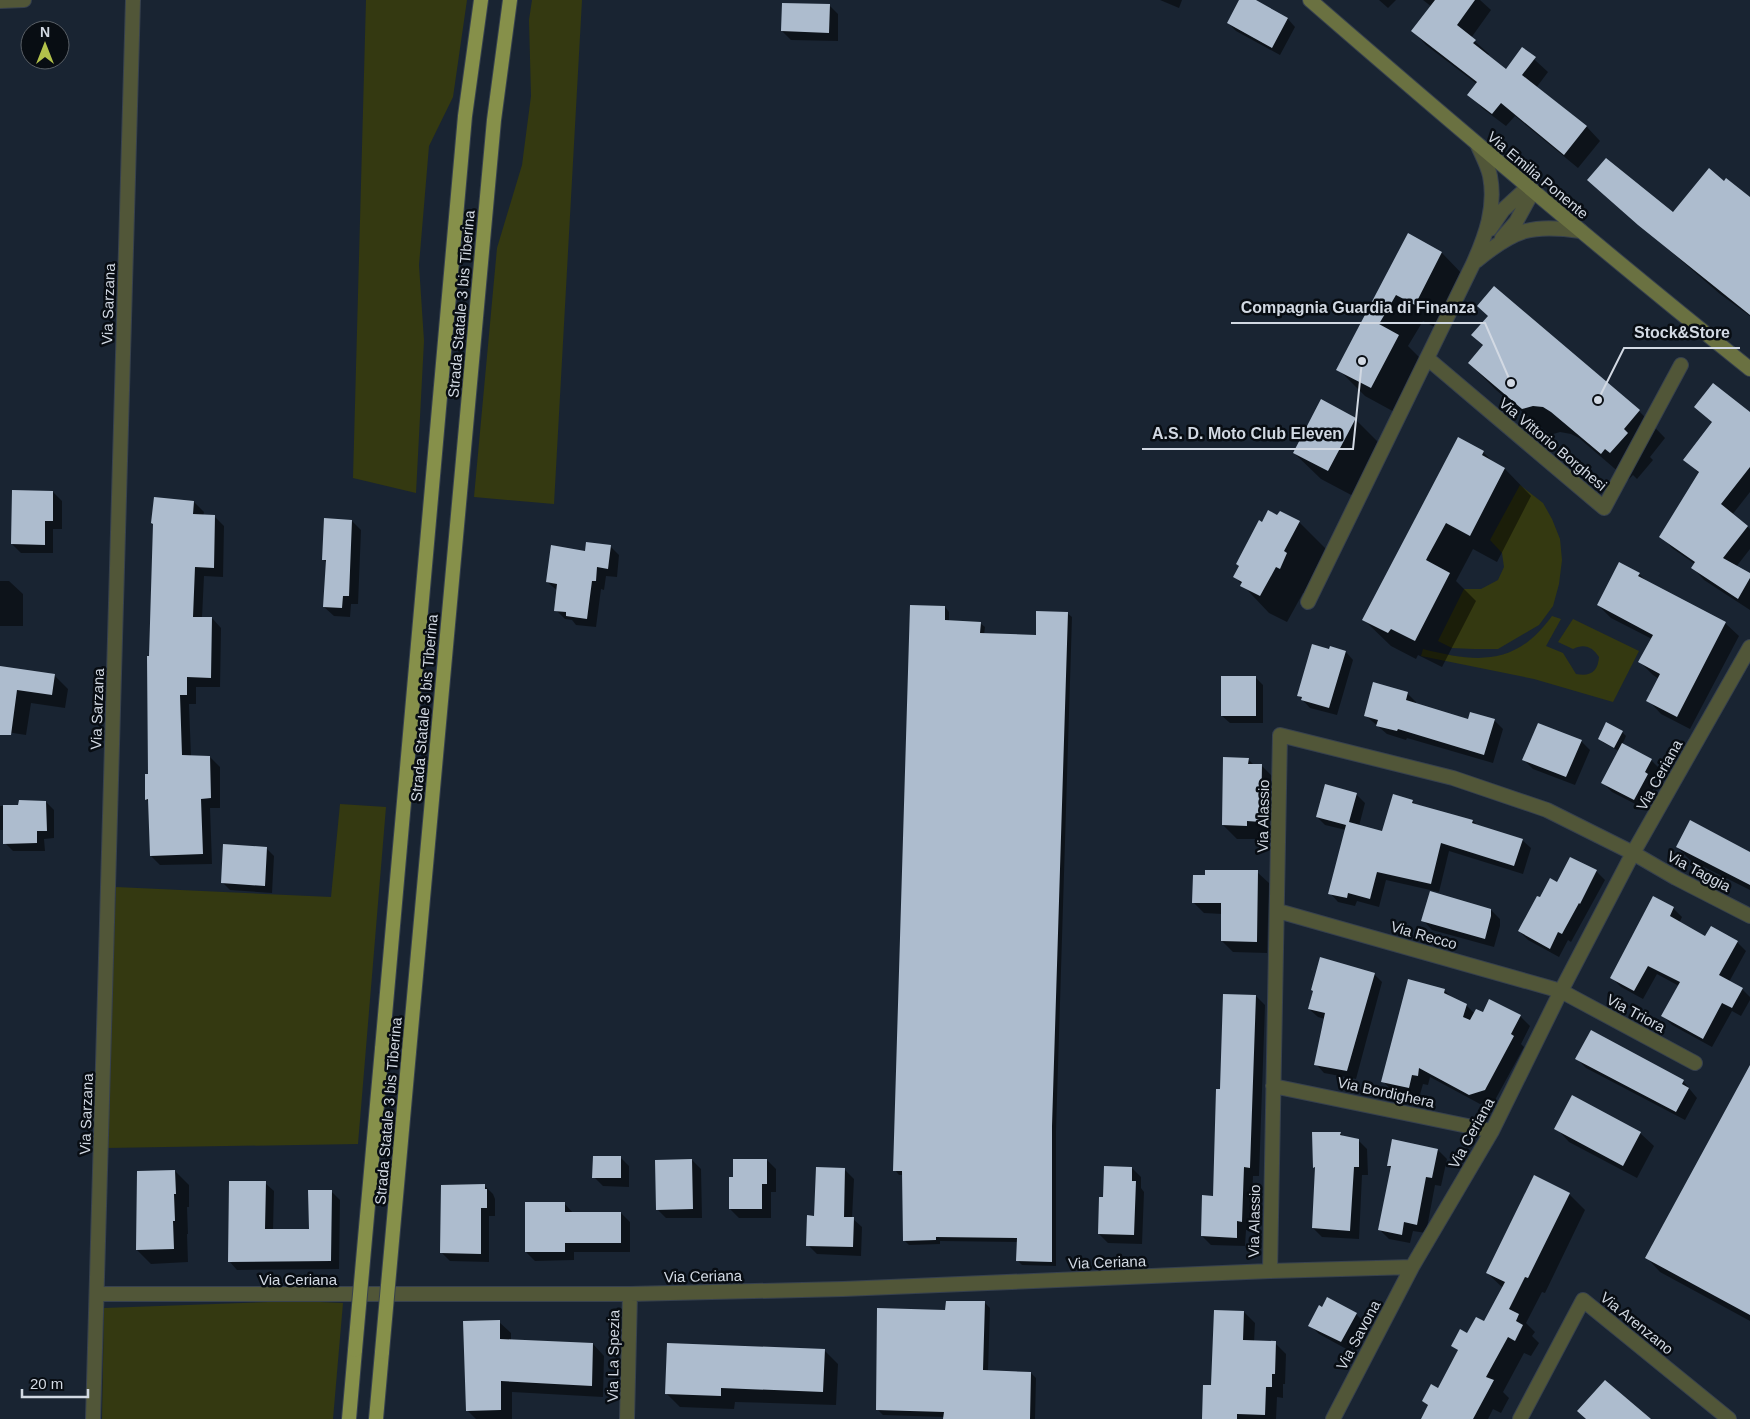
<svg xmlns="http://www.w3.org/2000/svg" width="1750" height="1419" font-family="Arial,sans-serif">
	<rect width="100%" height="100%" fill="#192432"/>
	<path fill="#343911" d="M366,0H467L453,97L429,146L419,265L424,341L416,493L353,478Z
		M532,0H582L554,504L474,497L497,248L522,165L531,96L529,20Z
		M1520,485L1543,503L1552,519L1560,539L1562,560L1559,584L1553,606L1539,625L1498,649H1474L1452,648L1438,641L1464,589H1481L1498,580L1504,567L1502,553L1490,540Z
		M1552,616L1561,619L1546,646L1563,653L1576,674C1591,677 1598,671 1599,657C1593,647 1584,643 1573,649L1558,642L1573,619L1639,651L1613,702L1534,679L1421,656L1423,649C1478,663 1516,666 1552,616Z
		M340,804L386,807L358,1144L106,1148L116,887L331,897Z
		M297,1301L343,1303L333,1419H102L104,1308Z"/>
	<path fill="#0007" d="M1160,0H1182L1179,8Z
		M1241,0H1253L1288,19L1295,27L1280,55L1236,31L1228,23Z
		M1379,0H1396L1388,8Z
		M1423,0H1480L1491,10L1471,38L1489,54L1487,56L1506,70L1523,49L1548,72L1536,88L1587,127L1600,141L1578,168L1515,116L1506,126L1482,108L1469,94L1477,84L1426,45L1413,31L1432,7Z
		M829,5L838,14V41L791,40L782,31Z
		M1588,180L1673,214L1750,210V316L1720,294Z
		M1408,235L1442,253L1468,280L1442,331L1423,321L1408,346L1425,363L1398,414L1365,396L1338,369Z
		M1489,316L1639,411L1665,438L1650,457L1653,460L1637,479L1633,475L1628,480L1579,438L1571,434L1560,432L1550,435L1496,390L1469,363L1483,346L1473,335Z
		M1695,407L1750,413V492L1732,515L1750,529V549L1736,567L1750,574V610L1704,580L1693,568L1695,564L1672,548L1661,536L1700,474L1685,460L1713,423Z
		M1355,419L1382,446L1355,497L1321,479L1294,453Z
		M1483,452L1495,464L1505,469L1531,496L1497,562L1473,549L1456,581L1476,601L1442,667L1418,655L1416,659L1391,646L1364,620Z
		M53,492L62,501V529H53V553H21L12,544Z
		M194,502L204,512L203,516H214L224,526L223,577L204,576L202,618H212L221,628L220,687H196V704H189L191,757H210L220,767V808H210L212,864L160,865L151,856L149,802L146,799L149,775Z
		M1278,517L1299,522L1326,549L1311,578L1313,581L1307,595L1303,593L1287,622L1269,613L1235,577Z
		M352,521L361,530L358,604H351L350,617L334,616L324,607L327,563L323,559Z
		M610,546L619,555L617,577L606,576L604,590L601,589L596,627L576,625L572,620L565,619L556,610L558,591L547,582Z
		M1639,574L1647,582L1725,623L1739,636L1690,729L1661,714L1648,700L1659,679L1653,675L1640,662L1652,639L1611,618L1598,605Z
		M0,581H9L23,594V626H0Z
		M945,607L949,612V622L980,623L985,627L984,635L1037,636L1067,613L1072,617L1056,1131V1266L1022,1265L1018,1261V1242L940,1241V1244L909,1245L904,1240L903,1175H899L895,1170Z
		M1330,650L1346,652L1353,660L1337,715L1310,708L1298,695Z
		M0,667L54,675L68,689L65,708L31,703L26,735L0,731Z
		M1256,678L1263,685V723H1230L1222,716Z
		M1407,693L1416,702V704L1469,721L1494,720L1503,729L1493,763L1407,738L1406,740L1387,734L1366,716Z
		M1622,732L1626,736L1622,745L1651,760L1660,769L1653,781L1656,784L1643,808L1612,792L1603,783L1619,751L1604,743L1599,739Z
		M1581,741L1590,750L1575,785L1533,769L1524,760Z
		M1248,759L1254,765H1261L1275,779L1274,835H1260V839H1237L1223,825Z
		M1356,794L1365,803L1359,826L1383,833L1412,801L1416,805L1473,821L1478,826L1522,840L1531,848L1523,874L1449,851L1439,892L1386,880L1379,907L1357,901L1355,906L1338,902L1330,893L1346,830L1325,825L1317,817Z
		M46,802L54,810V838L44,839L45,851H13L5,843L4,830H0V806H19Z
		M1677,847L1750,854V890L1690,860Z
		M266,848L274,856L272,893L230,890L222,882Z
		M1596,871L1605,880L1571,942L1568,940L1559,957L1528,940L1519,931L1541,899L1558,883Z
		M1257,872L1269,883L1267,953L1233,952L1222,941V914L1204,913L1193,902Z
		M1673,908L1682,917L1679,923L1706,937L1737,942L1746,951L1729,982L1742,989L1750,997V1000L1741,1016L1732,1011L1712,1047L1672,1025L1663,1016L1679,986L1657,974L1643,999L1621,987L1612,978Z
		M1491,910L1500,919V926L1494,947L1432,930L1423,920Z
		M1374,974L1382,982L1356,1079L1324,1073L1316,1064L1325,1019L1318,1017L1309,1009Z
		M1444,990L1452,998L1466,1005L1475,1014L1520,1016L1530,1026L1521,1044L1524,1047L1495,1100L1480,1104L1430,1077L1428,1085L1423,1084L1419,1098L1393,1092L1383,1081Z
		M1256,996L1265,1005L1259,1176H1253L1251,1230H1246L1245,1246L1211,1245L1202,1236L1214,1197L1221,1090Z
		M1577,1059L1683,1081L1697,1098L1685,1120L1586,1068Z
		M1750,1081V1321L1660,1272L1647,1258Z
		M1556,1128L1640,1133L1654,1146L1637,1178L1569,1142Z
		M1340,1133L1344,1137L1358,1140L1367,1149L1368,1175H1362L1359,1239L1322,1237L1313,1228L1316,1169L1314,1167Z
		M1438,1150L1447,1159L1441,1186L1435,1185L1426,1233L1413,1231L1410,1243L1389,1239L1380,1230L1392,1169L1388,1166Z
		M620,1157L629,1166V1187L603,1186L594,1177Z
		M692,1160L701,1169L702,1218H666L657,1209Z
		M767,1160L776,1169V1192H771V1218H739L730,1209L734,1178Z
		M1132,1168L1141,1177V1188L1144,1192L1142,1244L1108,1243L1099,1234L1105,1199Z
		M845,1170L854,1179L852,1218L862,1227L861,1256L817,1254L808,1245L815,1217Z
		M175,1171L189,1185V1207H187L188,1234H187L188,1262L151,1264L137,1250Z
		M265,1183L274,1191L273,1230H311L331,1191L340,1200L339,1269L237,1270L229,1261Z
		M484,1185L493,1194L495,1199V1216H489V1262L450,1261L441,1252Z
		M1569,1194L1585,1210L1545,1293L1542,1292L1526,1323L1535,1332L1532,1336L1539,1343L1531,1356L1524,1353L1503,1392L1509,1398L1501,1413L1493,1409L1488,1419H1422L1429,1407L1423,1401L1439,1390L1459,1351L1453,1346L1484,1323L1503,1288L1487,1273Z
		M564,1203L573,1213H621L630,1222V1252H574V1260L535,1261L526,1252Z
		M985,1303L990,1308L988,1371L1031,1373L1036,1378L1035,1419H945V1417L883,1415L877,1409L947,1312Z
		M1323,1308L1356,1314L1365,1323L1350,1351L1319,1334L1310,1325Z
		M1244,1312L1255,1323L1254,1342L1275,1343L1286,1354L1285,1384H1283V1398L1277,1397L1276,1419H1203L1212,1386Z
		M499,1322L511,1333V1340L593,1344L604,1356L603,1397L512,1392V1419H476L467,1410Z
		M824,1350L838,1364L836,1405L735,1402L734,1409L680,1407L666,1393Z"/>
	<path fill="#adbcce" d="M1239,0H1256L1288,18L1272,48L1227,23Z
		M1435,0H1475L1457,25L1476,40L1473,43L1506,69L1522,47L1536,57L1522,75L1587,126L1564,155L1501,103L1492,114L1467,95L1477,82L1411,31Z
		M782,3L830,4L829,33L781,31Z
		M1606,158L1673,212L1709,168L1724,181L1726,178L1750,197V315L1638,225L1587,180Z
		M1408,233L1442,252L1415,305L1396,295L1379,324L1399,335L1371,388L1336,370Z
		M1494,286L1640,410L1624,429L1628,433L1610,453L1605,449L1601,454L1551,412L1543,407L1533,406L1522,409L1468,363L1483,345L1471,335L1488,316L1477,306Z
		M1713,383L1750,412V467L1721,504L1748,526L1723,558L1750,573V578L1738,599L1691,568L1695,562L1659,537L1699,472L1683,460L1712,422L1694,407Z
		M1321,399L1356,418L1328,471L1293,453Z
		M1458,437L1484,451L1482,455L1505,468L1470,536L1446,523L1428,556L1426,560L1450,573L1415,641L1391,629L1388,633L1362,620Z
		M12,490L53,491V521H45V545L11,544Z
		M154,497L194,501L193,514L215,515L214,568L195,567L193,617H212L211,678L187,677V695H180L182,755L210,756L211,798L201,799L203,854L150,856L148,799L145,800V774H148L147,656H149L153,524L151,523Z
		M1268,510L1277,515L1280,511L1300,521L1284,551L1287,553L1280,569L1276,567L1260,596L1240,586L1242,582L1233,577L1239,566L1236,564L1259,520L1262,522Z
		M324,518L352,520L349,596H343L342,608L323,607L326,560H322Z
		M586,542L611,545L608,569L597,567L596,581H592L587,619L566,616V612L554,611L557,584L546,582L551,545L585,551Z
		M1619,562L1640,573L1638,576L1726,622L1677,717L1646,701L1660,674L1638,662L1653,635L1597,605Z
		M910,605L945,606V620L981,622L980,633L1036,635V611L1068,612L1052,1126V1262L1016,1261L1017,1238L936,1237V1240L903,1241L902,1171H893Z
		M1312,644L1329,649L1330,646L1346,651L1329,708L1301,700L1302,697L1297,696Z
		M0,666L55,674L52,695L17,690L11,735H0Z
		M1221,676H1256V716H1221Z
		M1373,682L1408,692L1406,700L1468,719L1470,712L1495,719L1484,755L1398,729L1397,731L1376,726L1378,720L1364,716Z
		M1606,722L1623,731L1614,748L1598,739Z
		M1538,723L1582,740L1566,777L1522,760Z
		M1622,743L1652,759L1645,772L1648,774L1634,800L1601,783Z
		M1223,757L1249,758L1248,764H1262L1261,822L1247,821V826L1222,825Z
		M1325,784L1357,793L1349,822L1382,831L1393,794L1413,800L1412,803L1473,820L1472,823L1523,839L1514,866L1441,843L1431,884L1377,872L1370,899L1348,893L1347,898L1328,894L1346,825L1316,817Z
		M19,800L46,801L47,831H37V843L3,844V805H18Z
		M1690,820L1750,852V885L1676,847Z
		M223,844L267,847L265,886L221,883Z
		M1570,857L1597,870L1580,904L1579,903L1562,934L1558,932L1550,949L1518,931L1537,896L1540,897L1550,878L1557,882Z
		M1205,870H1258L1257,942L1221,941V903H1192L1193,875H1205Z
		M1430,891L1491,909V916L1485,939L1421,921Z
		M1653,896L1674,907L1670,916L1705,936L1711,926L1738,941L1719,975L1743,988L1732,1008L1722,1003L1703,1039L1661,1016L1680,982L1648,966L1634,991L1610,978Z
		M1320,957L1375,973L1347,1071L1314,1065L1325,1013L1308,1009L1313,991L1311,990Z
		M1408,979L1445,989L1444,993L1467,1004L1463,1017L1470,1020L1476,1009L1483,1012L1489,999L1521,1015L1511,1034L1514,1036L1485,1090L1469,1095L1419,1068L1418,1076L1412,1075L1409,1088L1381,1082Z
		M1223,994L1256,995L1250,1168L1244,1167L1242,1222L1237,1221V1238L1201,1236L1202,1195L1213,1196L1216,1089H1220Z
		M1591,1030L1684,1080L1682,1084L1689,1088L1676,1112L1575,1059Z
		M1750,1065V1315L1645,1258Z
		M1572,1095L1641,1132L1623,1166L1554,1129Z
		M1312,1132H1341L1340,1135L1359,1139V1167H1354L1350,1231L1312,1228L1315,1167L1313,1168Z
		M1392,1139L1438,1149L1432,1178L1426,1177L1417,1225L1404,1222L1402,1235L1378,1230L1391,1166H1387Z
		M593,1156H621V1178H592Z
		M692,1159L693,1209L656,1210L655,1160Z
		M733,1159H767V1184H762V1209H729V1177H733Z
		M1104,1166L1132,1167V1181H1136L1134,1235L1098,1234L1099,1197H1103Z
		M816,1167L845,1168L844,1217H854L853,1247L806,1246L807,1215L814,1216Z
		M175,1170L176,1194H174L175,1221H173L174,1249L136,1250L137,1171Z
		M1534,1175L1570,1193L1528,1278L1525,1277L1509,1309L1519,1314L1516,1321L1523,1325L1515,1341L1508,1337L1486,1377L1494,1380L1473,1419H1421L1428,1405L1422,1401L1431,1384L1438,1388L1458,1350L1451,1346L1460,1329L1467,1333L1476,1317L1484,1321L1505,1282L1486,1273Z
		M229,1181H266L265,1229H309L308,1190H332L331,1261L228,1262Z
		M485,1184V1189H487V1208H481V1254L440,1253L441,1185Z
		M525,1202H565V1212H621V1243H565V1252H525Z
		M1327,1297L1357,1313L1341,1342L1308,1326L1319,1305L1322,1307Z
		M946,1301H985L983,1370L1031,1372L1030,1419H943L944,1412L876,1410L877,1308L945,1310Z
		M1214,1310L1244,1311L1243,1340L1276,1341L1275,1374H1272V1387H1266L1265,1415L1237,1414V1419H1202L1203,1385H1211Z
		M500,1320V1339L593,1343L592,1386L501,1381V1410L466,1411L463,1321Z
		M667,1343L825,1349L823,1392L721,1388V1396L665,1394Z
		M1605,1380L1618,1391L1651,1419H1586L1577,1411Z"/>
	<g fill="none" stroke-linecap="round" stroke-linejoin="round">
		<defs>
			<path id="minor" d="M0,1L24,0
				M1490,229L1503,210L1528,187
				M1502,238L1516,222L1533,191
				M1476,261C1515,229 1531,224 1581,231
				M1427,358L1604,508L1681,365
				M1308,602L1473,264C1486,235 1496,207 1490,176C1488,166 1482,155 1478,146
				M1278,911L1561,991L1695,1063
				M1273,1086L1492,1131
				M1270,1271L1280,735L1453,778L1547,810L1633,853L1676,878L1750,916
				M97,1294H630L843,1289L1270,1271L1412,1267L1492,1131L1561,991L1633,853L1750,647
				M93,1419L133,0
				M627,1419L630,1294
				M1333,1419L1412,1267
				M1520,1419L1583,1300L1729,1419"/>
			<path id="secondary" d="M1310,0C1455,126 1601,250 1750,369"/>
			<path id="trunk" d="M382,1049L465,116L481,0
				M409,1052L494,120L510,0
				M349,1419L355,1350
				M376,1419L382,1352"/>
		</defs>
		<use href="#minor" stroke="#37414e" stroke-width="16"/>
		<use href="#secondary" stroke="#37414e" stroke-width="16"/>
		<use href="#trunk" stroke="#37414e" stroke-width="16"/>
		<use href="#minor" stroke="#515638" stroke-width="14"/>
		<use href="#secondary" stroke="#6a7141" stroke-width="14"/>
		<use href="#trunk" stroke="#86904a" stroke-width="14"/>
		<defs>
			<path id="trunk-bridge" d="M355,1350L382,1049
				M382,1352L409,1052"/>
		</defs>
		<use href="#trunk-bridge" stroke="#37414e" stroke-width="16" stroke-linecap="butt"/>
		<use href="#trunk-bridge" stroke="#86904a" stroke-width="14"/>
	</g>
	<g text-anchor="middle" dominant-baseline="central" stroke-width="5" stroke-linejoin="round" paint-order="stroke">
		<g font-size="15" fill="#d2d9e3" stroke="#080d13">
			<text transform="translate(1538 175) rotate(40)">Via Emilia Ponente</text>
			<text transform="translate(108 304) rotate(-88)">Via Sarzana</text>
			<text transform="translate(461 304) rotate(-85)">Strada Statale 3 bis Tiberina</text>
			<text transform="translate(1553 444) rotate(40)">Via Vittorio Borghesi</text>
			<text transform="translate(424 708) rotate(-85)">Strada Statale 3 bis Tiberina</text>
			<text transform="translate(97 709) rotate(-88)">Via Sarzana</text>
			<text transform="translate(1659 775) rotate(-61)">Via Ceriana</text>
			<text transform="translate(1263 816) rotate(-89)">Via Alassio</text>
			<text transform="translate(1699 871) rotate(28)">Via Taggia</text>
			<text transform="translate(1424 935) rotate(16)">Via Recco</text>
			<text transform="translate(1636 1013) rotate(28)">Via Triora</text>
			<text transform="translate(1386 1092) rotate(12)">Via Bordighera</text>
			<text transform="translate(388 1111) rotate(-85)">Strada Statale 3 bis Tiberina</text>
			<text transform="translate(86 1114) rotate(-88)">Via Sarzana</text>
			<text transform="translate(1471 1133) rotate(-61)">Via Ceriana</text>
			<text transform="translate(1254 1221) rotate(-89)">Via Alassio</text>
			<text transform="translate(1107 1262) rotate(-2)">Via Ceriana</text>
			<text transform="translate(703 1276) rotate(-1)">Via Ceriana</text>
			<text x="298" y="1279">Via Ceriana</text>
			<text transform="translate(1637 1323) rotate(39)">Via Arenzano</text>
			<text transform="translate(1358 1335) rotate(-62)">Via Savona</text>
			<text transform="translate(613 1356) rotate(-89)">Via La Spezia</text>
		</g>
	</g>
	<path fill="none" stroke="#d2d9e3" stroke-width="2" d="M1511 383L1485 323H1231M1598 400L1624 348H1740M1362 361L1353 449H1142"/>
	<g fill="#d2d9e3" stroke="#080d13" stroke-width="2">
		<circle cx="1511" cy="383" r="5"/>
		<circle cx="1598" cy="400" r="5"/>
		<circle cx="1362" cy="361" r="5"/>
	</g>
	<g font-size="16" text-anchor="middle" font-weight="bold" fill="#d2d9e3" stroke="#080d13" stroke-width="5" stroke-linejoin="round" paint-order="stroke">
		<text x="1358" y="313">Compagnia Guardia di Finanza</text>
		<text x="1682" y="338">Stock&amp;Store</text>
		<text x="1247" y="439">A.S. D. Moto Club Eleven</text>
	</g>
	<g transform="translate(45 45)"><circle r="24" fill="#080d13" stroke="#595f66"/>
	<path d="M0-4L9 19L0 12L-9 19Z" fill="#b3c24b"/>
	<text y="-8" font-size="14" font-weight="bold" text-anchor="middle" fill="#d2d9e3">N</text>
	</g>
	<path d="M22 1389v8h66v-8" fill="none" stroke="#d2d9e3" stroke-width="2.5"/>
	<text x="30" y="1389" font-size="15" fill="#d2d9e3" stroke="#080d13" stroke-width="4" paint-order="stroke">20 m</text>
</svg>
